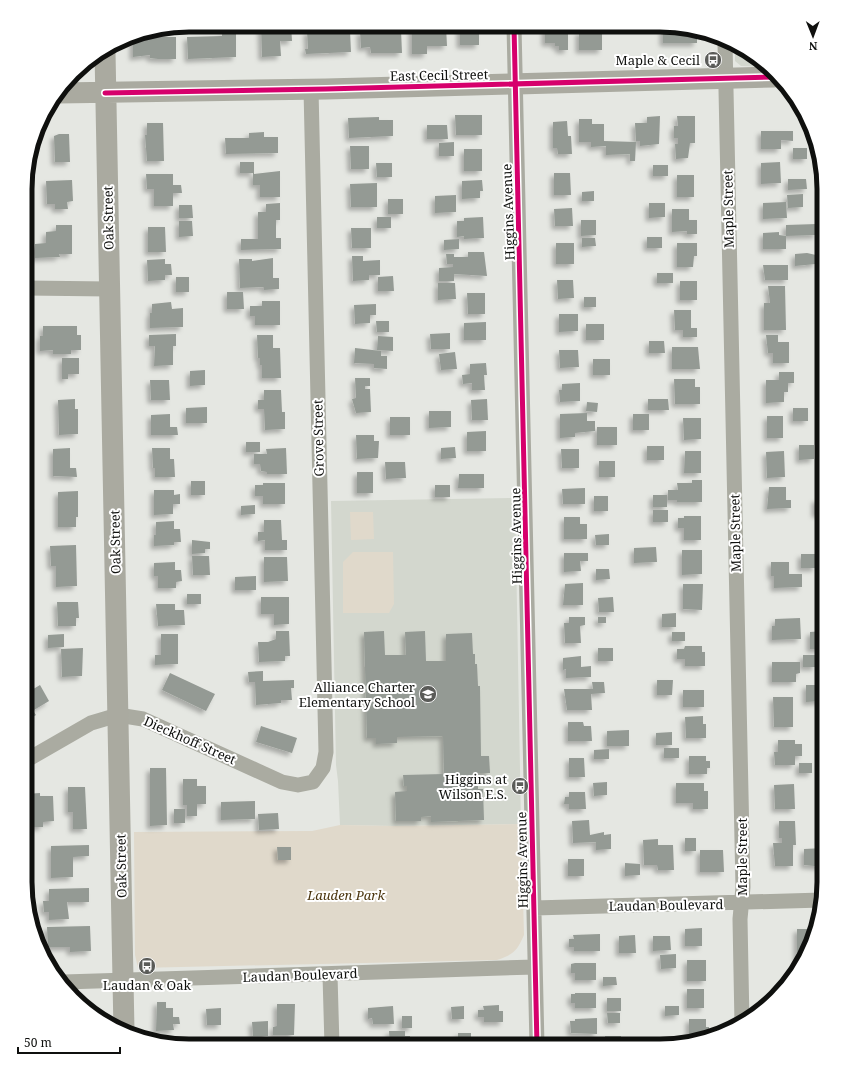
<svg xmlns="http://www.w3.org/2000/svg" width="849" height="1071" font-family="'Noto Serif',serif">
	<defs>
		<filter id="shadow"><feDropShadow dx="-3.5" dy="3.5" stdDeviation="2" flood-color="#0004"/></filter>
	</defs>
	<rect width="100%" height="100%" fill="#e5e7e2"/>
	<path fill="#d3d7ce" d="M735,47L751,53L765,67L741,66L735,61Z
		M515,498L521,824L395,826L340,825L338,781L336,765L331,501Z"/>
	<path fill="#e0d9cb" d="M350,512H373L374,539L351,540Z
		M353,552H393L394,604L389,613H343V562Z
		M521,824L524,935C517,951 514,954 497,960L138,968L135,955L134,832L312,831L340,825L395,826Z"/>
	<path fill="#949a94" filter="url(#shadow)" d="M261,25H291L292,41H280L281,56L262,57Z
		M422,26H446L447,46H427V54H412V27Z
		M460,26H479V45H460Z
		M545,26H568V50H559V46H555V43H545Z
		M588,26H602V50H579V31H588Z
		M682,26L697,32V43H663V27Z
		M388,30H401L402,53H371L370,47L361,48L360,31H374V34H388Z
		M307,31H350L351,52L306,54L305,49H308Z
		M222,33H236V57L188,59L187,37L222,36Z
		M133,37H176V59H158L150,58V55L133,57Z
		M455,115H482V135H456Z
		M660,116L659,144L640,146V141H636L635,123H647V117Z
		M677,116H695V143H690L688,158L676,159L675,144H678V138H674V126H678Z
		M379,117V120H393V136L349,138L348,118Z
		M579,119H592V124H604V141L636,142L635,161H630V154L606,155V146L591,147V142H579Z
		M567,121L568,136H571L572,154H558L557,148H553V122Z
		M147,123H163L164,161H147L145,135H147Z
		M427,125H447L448,139H427Z
		M761,131H793V141L781,140V149H761Z
		M264,132V137H278V153L226,154L225,138H249V133Z
		M59,134H69L70,162H55L54,136Z
		M454,142V156H439V143Z
		M350,146H369V169H351Z
		M793,148H807V159H793Z
		M464,149H482V171H464Z
		M240,162H254V174L280,171V197H260V185H253V173H240Z
		M780,162L781,183L761,184V163Z
		M376,163H392V177H377Z
		M653,165H668V176H653Z
		M554,173H570L571,195H554Z
		M146,174H173V185H181L182,193H173V206H154V189H147Z
		M677,175H694V197H677Z
		M788,179H806L807,189L788,190Z
		M72,180L73,201L67,202L68,209H55V204H47L46,181Z
		M482,180L483,191H480V198L462,199V181Z
		M377,183V207H351L350,184Z
		M594,191V201H582V192Z
		M803,194V207L788,208L787,195Z
		M456,195V212L435,213V196Z
		M388,199H403V214H388Z
		M786,202L787,218L763,219V203Z
		M280,203V220H276V238H281V249L241,250V239H258V212H266V204Z
		M649,203H665V217L649,218Z
		M179,205H192L193,218H179Z
		M572,208L573,226H555L554,209Z
		M672,209H689V220H697V234H687V231L672,232Z
		M377,217H391V228H377Z
		M483,217L484,238L464,239V236L457,237V221H464V218Z
		M581,220H596V235L581,236Z
		M179,221H192L193,236L179,237Z
		M817,224V235L786,236V249H763V233L779,232V235L786,236V225Z
		M56,225H72V254H59L60,257L35,258V244L46,243V232L56,231Z
		M148,227H165L166,252H148Z
		M351,228H371V248H352Z
		M647,237H662V248H647Z
		M582,238H595L596,246L582,247Z
		M459,239V249L444,250V240Z
		M556,243H574V264H556Z
		M677,243H697V256H694L693,267H677Z
		M468,252H484L487,276L454,274V281H439V268L453,267V264H447L446,254H454V257H468Z
		M807,253L816,255V264L795,266V254Z
		M352,256H363V261L380,260V275H369V280L353,281Z
		M273,258V278H279V289L264,290V287L240,288L239,259H252V261Z
		M165,259V264H171L172,275H165V280L148,281L147,260Z
		M763,265H788V280H765Z
		M657,273H673V283H657Z
		M393,276L394,291H378V277Z
		M176,277H189V292H176Z
		M557,280H573L574,298L558,299Z
		M680,281H697V300H680Z
		M438,283H455L456,299L438,300Z
		M768,286H785L786,330H764V303H770Z
		M227,292H243L244,309H227Z
		M467,293H485V314H468Z
		M584,297H596V307H584Z
		M262,301H280V325H255V316H250V306H262Z
		M171,302L172,309L183,308V327L150,328V313H152V304Z
		M376,304V315H370V323L355,324L354,305Z
		M674,310H691V328H697V337H683V330H675Z
		M559,314H578V331L559,332Z
		M376,321H389V332H377Z
		M486,322V340H464V323Z
		M586,324H604V340H586Z
		M26,326H33V338L26,339Z
		M43,326H77V335H81V350H71V354H53V350L40,351V336H43Z
		M450,333V349H431L430,334Z
		M176,334V346H173V365L154,366L155,346H149V335Z
		M257,335H273V348H280L281,378H262V365H260V358H258Z
		M766,335H778V342H789V363H773V353H768Z
		M378,336L393,337V351L377,350Z
		M649,341H664L665,353H649Z
		M672,347H698L700,369H672Z
		M355,348L381,351V356H387V369L374,368V364L354,363Z
		M559,350H578L579,367L560,368Z
		M455,352L457,369L441,370L439,354Z
		M62,358H79V374H68V379H62Z
		M593,359H610V375H593Z
		M486,363L487,375H484L485,390H472V383L463,384L462,375L470,374V364Z
		M205,370V385L190,386V371Z
		M779,372H794V383H788V392H784V402L766,403V380H779Z
		M355,378H370V386H365V389H370L371,412L356,413L352,399L356,398Z
		M674,379H695V387H700V404H675Z
		M150,380H169L170,400H151Z
		M580,383V401L560,402L559,390H562V384Z
		M264,390H281L282,412H285V429L265,430L264,409H258V400H264Z
		M75,399V409H78V434L59,435L58,400Z
		M487,399L488,420H472L471,400Z
		M648,399H668L669,410H648Z
		M587,402L598,403L597,412L586,411Z
		M207,407V423H186V408Z
		M793,408H808V421H793Z
		M429,411H451V427L429,428Z
		M587,413V421H595V431L575,433V437L560,438V414Z
		M170,414V427H177L178,435H151V415Z
		M633,414H649V430H633Z
		M767,416H783V438H767Z
		M390,417H410V435H390Z
		M683,418H701V439L684,440Z
		M26,425H29V441H26Z
		M597,427H617V445H597Z
		M486,431V451H467V432Z
		M356,435H374V441H379L378,458L357,459Z
		M246,442H260V452H246Z
		M799,445H814V459L799,460Z
		M647,446H664V460H647Z
		M455,447L456,458L441,459V448Z
		M70,448V468H76L77,477L53,476V449Z
		M152,448H170V459H174L175,477H155V468H153Z
		M286,448L287,474H267V472L261,471L260,464H254V454H267L266,449Z
		M561,449H579V468H562Z
		M685,451H701V473H684Z
		M784,451L785,477L767,478L766,452Z
		M599,461H615V477H599Z
		M385,462H405L406,478L386,479Z
		M357,472H373V493H357Z
		M459,474H484V488H458Z
		M692,480H702V502H677V500H668V490H678L677,483H692Z
		M191,481H205V495H191Z
		M263,483H285V504H263V496H255V485H263Z
		M435,485H450V497H435Z
		M769,487H786V500H791V508L767,509Z
		M585,488V504H563L562,489Z
		M154,490H174V495L180,494V504H173V514L154,515Z
		M78,491V517H76V527H58V492Z
		M653,495H667V507H653Z
		M594,496H608V511H594Z
		M815,499H824V514H815Z
		M255,505V514L241,515V506Z
		M653,510H668V522H653Z
		M684,516H701V540H684V528H678V518H684Z
		M564,517H580V524H587V539H564Z
		M264,520H281L282,540H287V550H265V540L258,541V532H264Z
		M174,521V529H180L181,542H174V545L154,546V535H156V522Z
		M609,534V545H596L595,535Z
		M192,540L210,542V549H205V553L192,554Z
		M76,545L77,586L56,587V566H51L50,546Z
		M656,547L657,562L634,563V548Z
		M682,550H702V574L682,575Z
		M564,553H588V561H580L581,571L564,572Z
		M801,554H816V568H801Z
		M192,556H209L210,575H193Z
		M264,557H287L288,581L264,582Z
		M175,562V570H181L182,581L176,582V588H158V576H154V563Z
		M771,562H789V574H802V587L774,588V576H771Z
		M596,569H609L610,579L596,580Z
		M256,576V590H235V577Z
		M583,583V605H563L565,584Z
		M683,584H703L702,610L683,609Z
		M187,594H201V604H187Z
		M26,596H32V615H26Z
		M261,597H289V624L274,625V614H261Z
		M613,597L614,612H599L598,598Z
		M57,602H78L79,618H76V626H58Z
		M156,604H175V610H184L185,625L158,626Z
		M676,613V627H662V614Z
		M569,617H585V625L580,626L581,643H565L564,623H569Z
		M598,617H606V623H598Z
		M800,618L801,639L772,640V626H775V619Z
		M276,631H289L290,656H285V661L259,662L258,642H268L276,639Z
		M384,631L385,655H406L405,632L425,631L426,661H446V634L472,633L473,654H475V664H477L478,686H480L481,756H489L490,773H478V789H483L484,820L431,822V816L421,817V821H396L395,792L407,791V786H404L403,775L444,774L443,736L397,737V743L376,744V738H367L364,632Z
		M824,631V649H810V632Z
		M672,632H685V641H672Z
		M64,634V647L48,648V635Z
		M161,634H178V664L155,665V655H161Z
		M685,646H702V652H705V666H685V659H677V649H684Z
		M83,648L82,676L62,677L61,649Z
		M598,648H613V661H598Z
		M803,655H816V667H803Z
		M581,656V667L591,666V677L566,678V669L563,670V658Z
		M772,662H800V673L796,674V682H772Z
		M263,671V681L294,680V688H291L292,700H281V703L256,705L255,682H249L248,672Z
		M170,673L215,694L206,711L162,690Z
		M657,680H673L672,695H657Z
		M592,682H604L605,693L591,694L592,710H567L564,689H593Z
		M40,685L49,701L34,710L25,694Z
		M806,685H824V701L806,702Z
		M683,690H704V707H683Z
		M773,697H793V727H774Z
		M29,704L36,715L33,717L34,720L25,725V706Z
		M703,716V724H706V738H686L685,717Z
		M568,722H583L584,726H591L592,741H568Z
		M261,726L297,738L292,753L256,742Z
		M629,730V746H607V731Z
		M672,732V745H656V733Z
		M778,740H795V744H802V756H795V765H775L774,752H778Z
		M664,748H679V758H664Z
		M609,749V759H594V750Z
		M689,756H706V761H710V768H707V774H689Z
		M569,758H584L585,777H569Z
		M799,763H812V773H799Z
		M150,768H166L167,825L150,826Z
		M183,779H197V786H206V804H197V816H187V805H183Z
		M607,782V795L594,796L593,783Z
		M676,783H704V791H708V809H693V803H676Z
		M794,784L795,809H775L774,785Z
		M68,787H85L87,829H73V812H68Z
		M569,792H585L586,809H569V804H564L565,797H569Z
		M40,793V796H53L54,821L43,822V827H31V821H25V794Z
		M255,801V819L221,820V802Z
		M174,809H185V823H174Z
		M278,813L279,829L259,830L258,814Z
		M589,820L590,835L604,832V835L611,834V849L596,850V842L573,843L572,821Z
		M779,821H795L796,845H793V866H775L773,843H782V838H779Z
		M685,838H696V851H685Z
		M658,839V845H673L674,870H658L657,865H644L643,840Z
		M89,845V856L73,857V877L51,878V846Z
		M277,847H291V860H278Z
		M824,848V867L804,865V849Z
		M700,850H723L724,872H700Z
		M568,859H584V876H568Z
		M625,863L640,864V875L625,876Z
		M89,888V902H67L69,919L49,920V912H44L43,901H49V889Z
		M90,926L91,951L70,952V947H48L47,927Z
		M702,928V946H685V929Z
		M797,929H813V940L802,961L797,959Z
		M600,934V951H574V947H569V939H574L573,935Z
		M635,935L636,953H619V936Z
		M653,936H670L671,950L653,951Z
		M676,954V968L661,969L660,955Z
		M687,960H706V981H687Z
		M575,963H596V980H575V973H571V964Z
		M603,977H616L617,985L603,986Z
		M687,989H704V1008H687Z
		M575,993H596V1008H575V1003H571V994H575Z
		M607,998H621V1011H607Z
		M157,1002H166V1008H173V1017H179L180,1024H173L174,1030L156,1031Z
		M277,1004H295L294,1035H273V1027L277,1026Z
		M499,1005V1011H503V1022H484V1017H478V1010H484L483,1006Z
		M393,1006L394,1024H373L372,1018L368,1019V1008Z
		M464,1006V1019H452L451,1007Z
		M665,1006H679V1015L665,1016Z
		M221,1008V1025H207L206,1009Z
		M607,1013H620V1023H608Z
		M402,1016H412V1028H402Z
		M597,1018V1034L571,1033L570,1021H575V1019Z
		M689,1019H706V1027H709V1034L689,1039Z
		M268,1021V1036H253L252,1022Z
		M389,1031H405V1036H410V1046H390Z
		M458,1033H471V1043L458,1044Z
		M605,1036H621V1046H606Z
		M667,1037H679V1043L667,1046Z
		M230,1043V1046H216V1044Z
		M249,1043H267V1046H249Z
		M486,1043H504V1046H486Z
		M576,1044H597V1046H576Z"/>
	<g fill="none" stroke-linecap="round" stroke-linejoin="round">
		<path stroke="#aaaba1" stroke-width="15" d="M514,26L537,1046
			M725,43L743,887L740,919L742,1024
			M26,288L109,289
			M25,761L91,723L118,715L143,719L282,782L298,785L313,782L323,768L326,752L311,89
			M534,908L822,900
			M330,975L332,1046
			M64,982L535,967"/>
		<path stroke="#aaaaa0" stroke-width="21" d="M105,52L124,1031
			M58,93L326,89L774,77"/>
		<defs>
			<path id="cycleway" d="M514,26L537,1046
				M105,93L326,89L774,77"/>
		</defs>
		<use href="#cycleway" stroke="#fff" stroke-width="8"/>
		<use href="#cycleway" stroke="#d6006c" stroke-width="5"/>
	</g>
	<defs>
		<symbol id="bus-disc" viewBox="-11 -11 22 22"><circle r="9.5" fill="#5a5b58" stroke="#fff"/><path d="M-5-6H5V4H4V6H2V4H-2V6H-4V4H-5ZM-3.5-4V0h7V-4ZM-3.5 1.2v1.5H-2V1.2ZM2 1.2v1.5H3.5V1.2Z" fill="#fff"/></symbol>
		<symbol id="school-disc" viewBox="-11 -11 22 22"><circle r="9.5" fill="#5a5b58" stroke="#fff"/><path d="M0-5L7-2L0 1L-7-2ZM-4 1L0 2.5L4 1V4Q0 6-4 4Z" fill="#fff"/></symbol>
	</defs>
	<g fill-rule="evenodd">
		<use href="#bus-disc" x="703" y="50" width="20" height="20"/>
		<use href="#school-disc" x="418" y="684" width="20" height="20"/>
		<use href="#bus-disc" x="510" y="776" width="20" height="20"/>
		<use href="#bus-disc" x="137" y="956" width="20" height="20"/>
	</g>
	<g text-anchor="middle" dominant-baseline="central" stroke-width="4" stroke-linejoin="round" paint-order="stroke">
		<g font-size="13" fill="#0f100e" stroke="#fff" text-anchor="end">
			<text x="700" y="60">Maple &amp; Cecil</text>
			<text x="415" y="687">Alliance Charter<tspan x="415" dy="15">Elementary School</tspan></text>
			<text x="507" y="779">Higgins at<tspan x="507" dy="15">Wilson E.S.</tspan></text>
			<text x="147" y="985" text-anchor="middle">Laudan &amp; Oak</text>
		</g>
		<g font-size="13" fill="#0f100e" stroke="#fff">
			<text transform="translate(439 75) rotate(-1)">East Cecil Street</text>
			<text transform="translate(728 209) rotate(-91)">Maple Street</text>
			<text transform="translate(508 212) rotate(-92)">Higgins Avenue</text>
			<text transform="translate(108 218) rotate(-91)">Oak Street</text>
			<text transform="translate(318 438) rotate(-91)">Grove Street</text>
			<text transform="translate(735 533) rotate(-91)">Maple Street</text>
			<text transform="translate(516 536) rotate(-91)">Higgins Avenue</text>
			<text transform="translate(115 542) rotate(-91)">Oak Street</text>
			<text transform="translate(190 740) rotate(24)">Dieckhoff Street</text>
			<text transform="translate(742 857) rotate(-90)">Maple Street</text>
			<text transform="translate(522 860) rotate(-91)">Higgins Avenue</text>
			<text transform="translate(121 866) rotate(-91)">Oak Street</text>
			<text transform="translate(666 905) rotate(-1)">Laudan Boulevard</text>
			<text transform="translate(300 975) rotate(-2)">Laudan Boulevard</text>
		</g>
		<g font-size="13" font-style="italic" fill="#4a340d" stroke="#fff">
			<text x="346" y="895">Lauden Park</text>
		</g>
	</g>
	<path d="M0 0H849V1071H0ZM189 32H660A157 157 0 0 1 817 189V882A157 157 0 0 1 660 1039H189A157 157 0 0 1 32 882V189A157 157 0 0 1 189 32Z" fill="#fff" fill-rule="evenodd"/>
	<path fill="none" stroke="#0f100e" stroke-width="5" d="M189 32H660A157 157 0 0 1 817 189V882A157 157 0 0 1 660 1039H189A157 157 0 0 1 32 882V189A157 157 0 0 1 189 32Z"/>
	<g transform="translate(813 36) rotate(179)" stroke="#ffffff" stroke-width="3" paint-order="stroke">
	<path d="M0-3L7 15L0 10L-7 15Z" fill="#0f100e"/>
	<text y="-6" font-size="11" font-weight="bold" text-anchor="middle" fill="#0f100e">N</text>
	</g>
	<path d="M18 1047v6h102v-6" fill="none" stroke="#0f100e" stroke-width="2"/>
	<text x="24" y="1047" font-size="12" fill="#0f100e" stroke="#ffffff" stroke-width="3" paint-order="stroke">50 m</text>
</svg>
